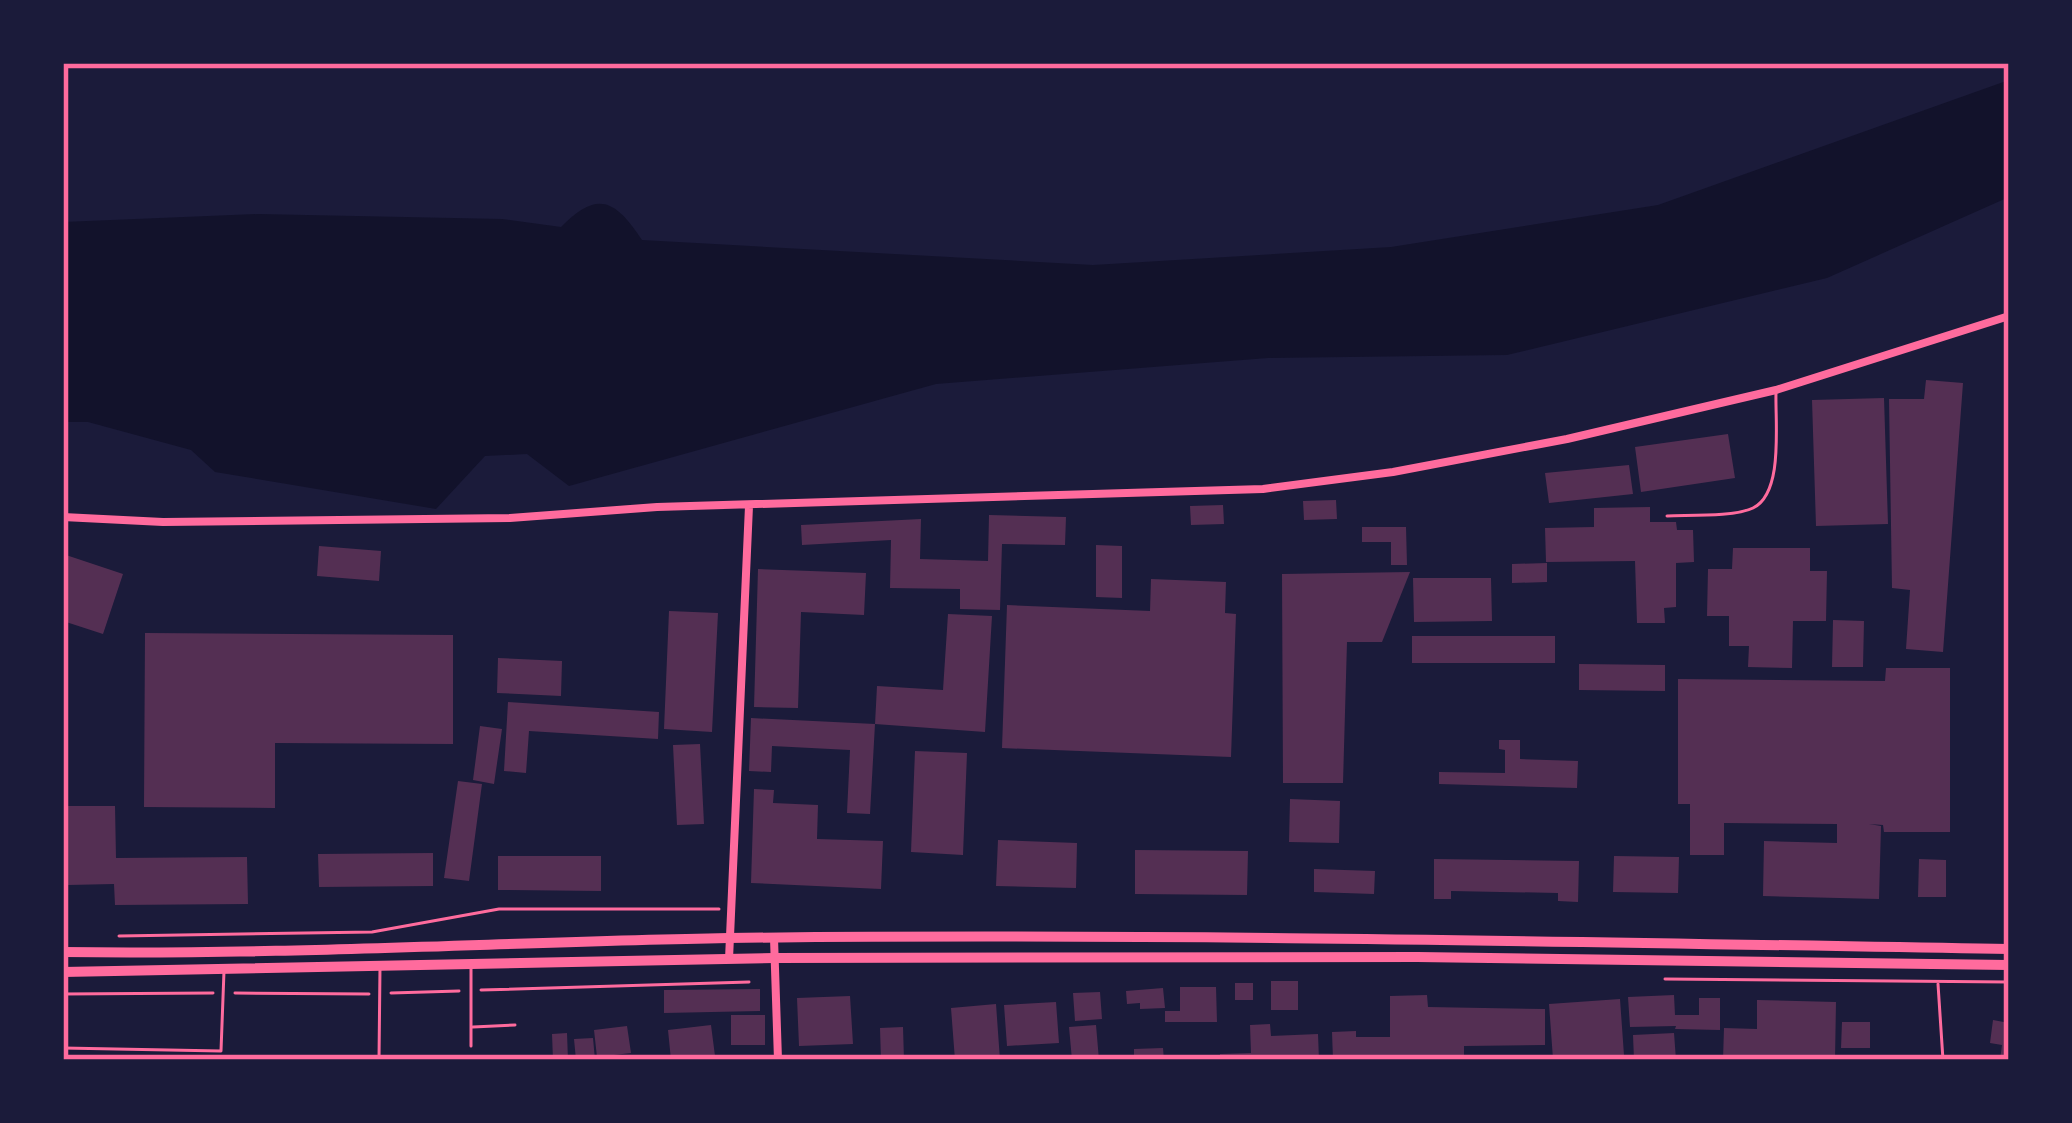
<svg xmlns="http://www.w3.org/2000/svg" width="2072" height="1123" font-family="'Source Sans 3',sans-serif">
	<rect width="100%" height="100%" fill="#1b1b3a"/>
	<path fill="#12122b" d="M2009,80V197L1827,278L1507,355L1268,358L936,384L569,486L527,454L485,456L436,509L215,472L191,450L88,422H63V222L258,214L502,219L561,227C597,190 615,199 642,240L1093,265L1391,247L1658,205Z"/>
	<path fill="#542f53" d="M1926,380L1963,383L1943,652L1906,649L1910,590L1892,588L1889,399H1924Z
		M1884,398L1888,524L1816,526L1812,400Z
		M1728,434L1735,478L1641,492L1635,447Z
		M1629,465L1633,494L1549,503L1545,473Z
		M1336,500L1337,519L1304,520L1303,501Z
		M1223,505L1224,524L1191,525L1190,506Z
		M1650,507V522H1676L1677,530H1693L1694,562L1676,563V607L1664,608L1665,623H1637L1635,561L1546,562L1545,528L1594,527V508Z
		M989,515L1066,517L1065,545L1002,544L1000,610L960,609V589L890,588L891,540L802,545L801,525L921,519L920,559L988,561Z
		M1362,527H1406L1407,565H1391V542H1362Z
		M1096,545L1122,546V598L1096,597Z
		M319,546L381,551L379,581L317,576Z
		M1733,548H1810V571H1827L1826,621H1793L1792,668L1748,667L1749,646H1729V616H1707L1708,569H1732Z
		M63,554L123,574L103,634L63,621Z
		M1547,563V582L1512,583V564Z
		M758,569L866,573L864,615L801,612L798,708L754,707Z
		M1410,572L1382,642H1347L1343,783H1283L1282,574Z
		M1413,578H1491L1492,621L1414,622Z
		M1151,579L1226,582L1225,613L1236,614L1231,757L1002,748L1007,605L1150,611Z
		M669,611L718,613L712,732L664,729Z
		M948,614L992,616L985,732L875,724L877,686L943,690Z
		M1833,620L1864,621L1863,667H1832Z
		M145,633L453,635V744L275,743V808L144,807Z
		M1412,636H1555V663H1412Z
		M498,658L562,661L561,696L497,693Z
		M1579,664L1665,665V691L1579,690Z
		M1886,668H1950V832H1884L1883,825L1869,824L1881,826L1879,899L1763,896L1764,841L1837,843V824L1724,823V855H1690V804H1678V679L1885,681Z
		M508,702L659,712L658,739L529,731L526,773L504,771Z
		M751,718L875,724L870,814L847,813L850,750L772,746L771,772L749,771Z
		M480,726L502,729L494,784L473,780Z
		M1499,740H1520V759L1578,761L1577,788L1439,784V772L1505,773V750L1499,749Z
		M700,744L704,824L677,825L673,745Z
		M915,751L967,753L963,855L911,852Z
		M458,781L482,784L469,881L444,878Z
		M754,789L774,790L773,803L818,805L817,839L883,841L881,889L751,883Z
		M1290,799L1340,801L1339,843L1289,842Z
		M63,806H115L116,858L247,857L248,904L115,905L114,884L68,885L67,822H63Z
		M998,840L1077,843L1076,888L996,886Z
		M1135,850L1248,851L1247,895L1135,894Z
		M433,853V886L319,887L318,854Z
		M498,856H601V891L498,890Z
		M1614,856L1679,857L1678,893L1613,892Z
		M1434,859L1579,861L1578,902L1558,901V893L1451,891V899H1434Z
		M1919,859L1946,860V897H1918Z
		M1314,869L1375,871L1374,894L1314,892Z
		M1271,981H1298V1010H1271Z
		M1235,983H1253V1000H1235Z
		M1180,987H1216L1217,1022H1165V1011H1180Z
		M1163,988L1165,1008L1140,1009V1003L1127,1004L1126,991Z
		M760,989V1011L664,1013V990Z
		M1100,992L1102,1019L1075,1021L1073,993Z
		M1427,995L1428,1007L1545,1009V1045L1464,1046V1060H1333L1332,1032L1356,1031V1037H1390V996Z
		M1674,995L1675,1015H1699V998H1720V1030L1675,1029L1676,1026L1630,1027L1628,997Z
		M850,996L853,1044L799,1046L797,998Z
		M1620,999L1624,1055L1553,1059L1549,1004Z
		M1757,1000L1836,1002L1835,1060H1723L1724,1028L1757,1029Z
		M1056,1002L1059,1043L1007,1046L1004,1005Z
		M996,1004L1000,1060H955L951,1008Z
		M731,1015H765V1045H731Z
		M1993,1020L2009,1023V1060H2000L2002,1045L1990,1043Z
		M1842,1022H1870V1048H1841Z
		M1270,1024L1271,1036L1318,1034L1319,1060H1220V1054L1251,1053L1250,1025Z
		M711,1025L715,1056L671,1060L668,1030Z
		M1096,1025L1099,1060H1072L1069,1027Z
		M627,1026L631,1053L597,1057L594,1030Z
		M903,1027L904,1060H881L880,1028Z
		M567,1033L568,1060H553L552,1034Z
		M1674,1033L1676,1060H1634L1633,1035Z
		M593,1038L595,1060H576L574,1039Z
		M1163,1048L1164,1060H1134V1049Z"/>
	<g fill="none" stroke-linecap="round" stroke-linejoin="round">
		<path stroke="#ff6b9d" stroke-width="3" d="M119,936L372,932L499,909H719
			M1665,979L2009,982
			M1938,984L1943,1060
			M481,990L749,982
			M235,993L369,994
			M391,993L459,991
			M63,994L213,993"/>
		<path stroke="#ff6b9d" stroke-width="3" d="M1667,516C1689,515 1735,517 1753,508C1784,493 1775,423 1776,392
			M473,1027L515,1025
			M471,1046V965
			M63,1048L221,1051L224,971
			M379,1060L380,967"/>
		<path stroke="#ff6b9d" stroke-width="8" d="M63,517L163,522L510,518L657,507L1263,489L1393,472L1567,439L1776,390L2009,316
			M774,938L778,1060
			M729,959L749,506"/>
		<path stroke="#ff6b9d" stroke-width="10" d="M63,952C285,955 506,942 728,938C1155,933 1582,942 2009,949
			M63,972L774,958L1417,957L2009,965"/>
	</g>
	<rect width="2072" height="1123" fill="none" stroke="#1b1b3a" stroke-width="132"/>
	<rect x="66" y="66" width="1940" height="991" fill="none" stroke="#ff6b9d" stroke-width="4.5"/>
</svg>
